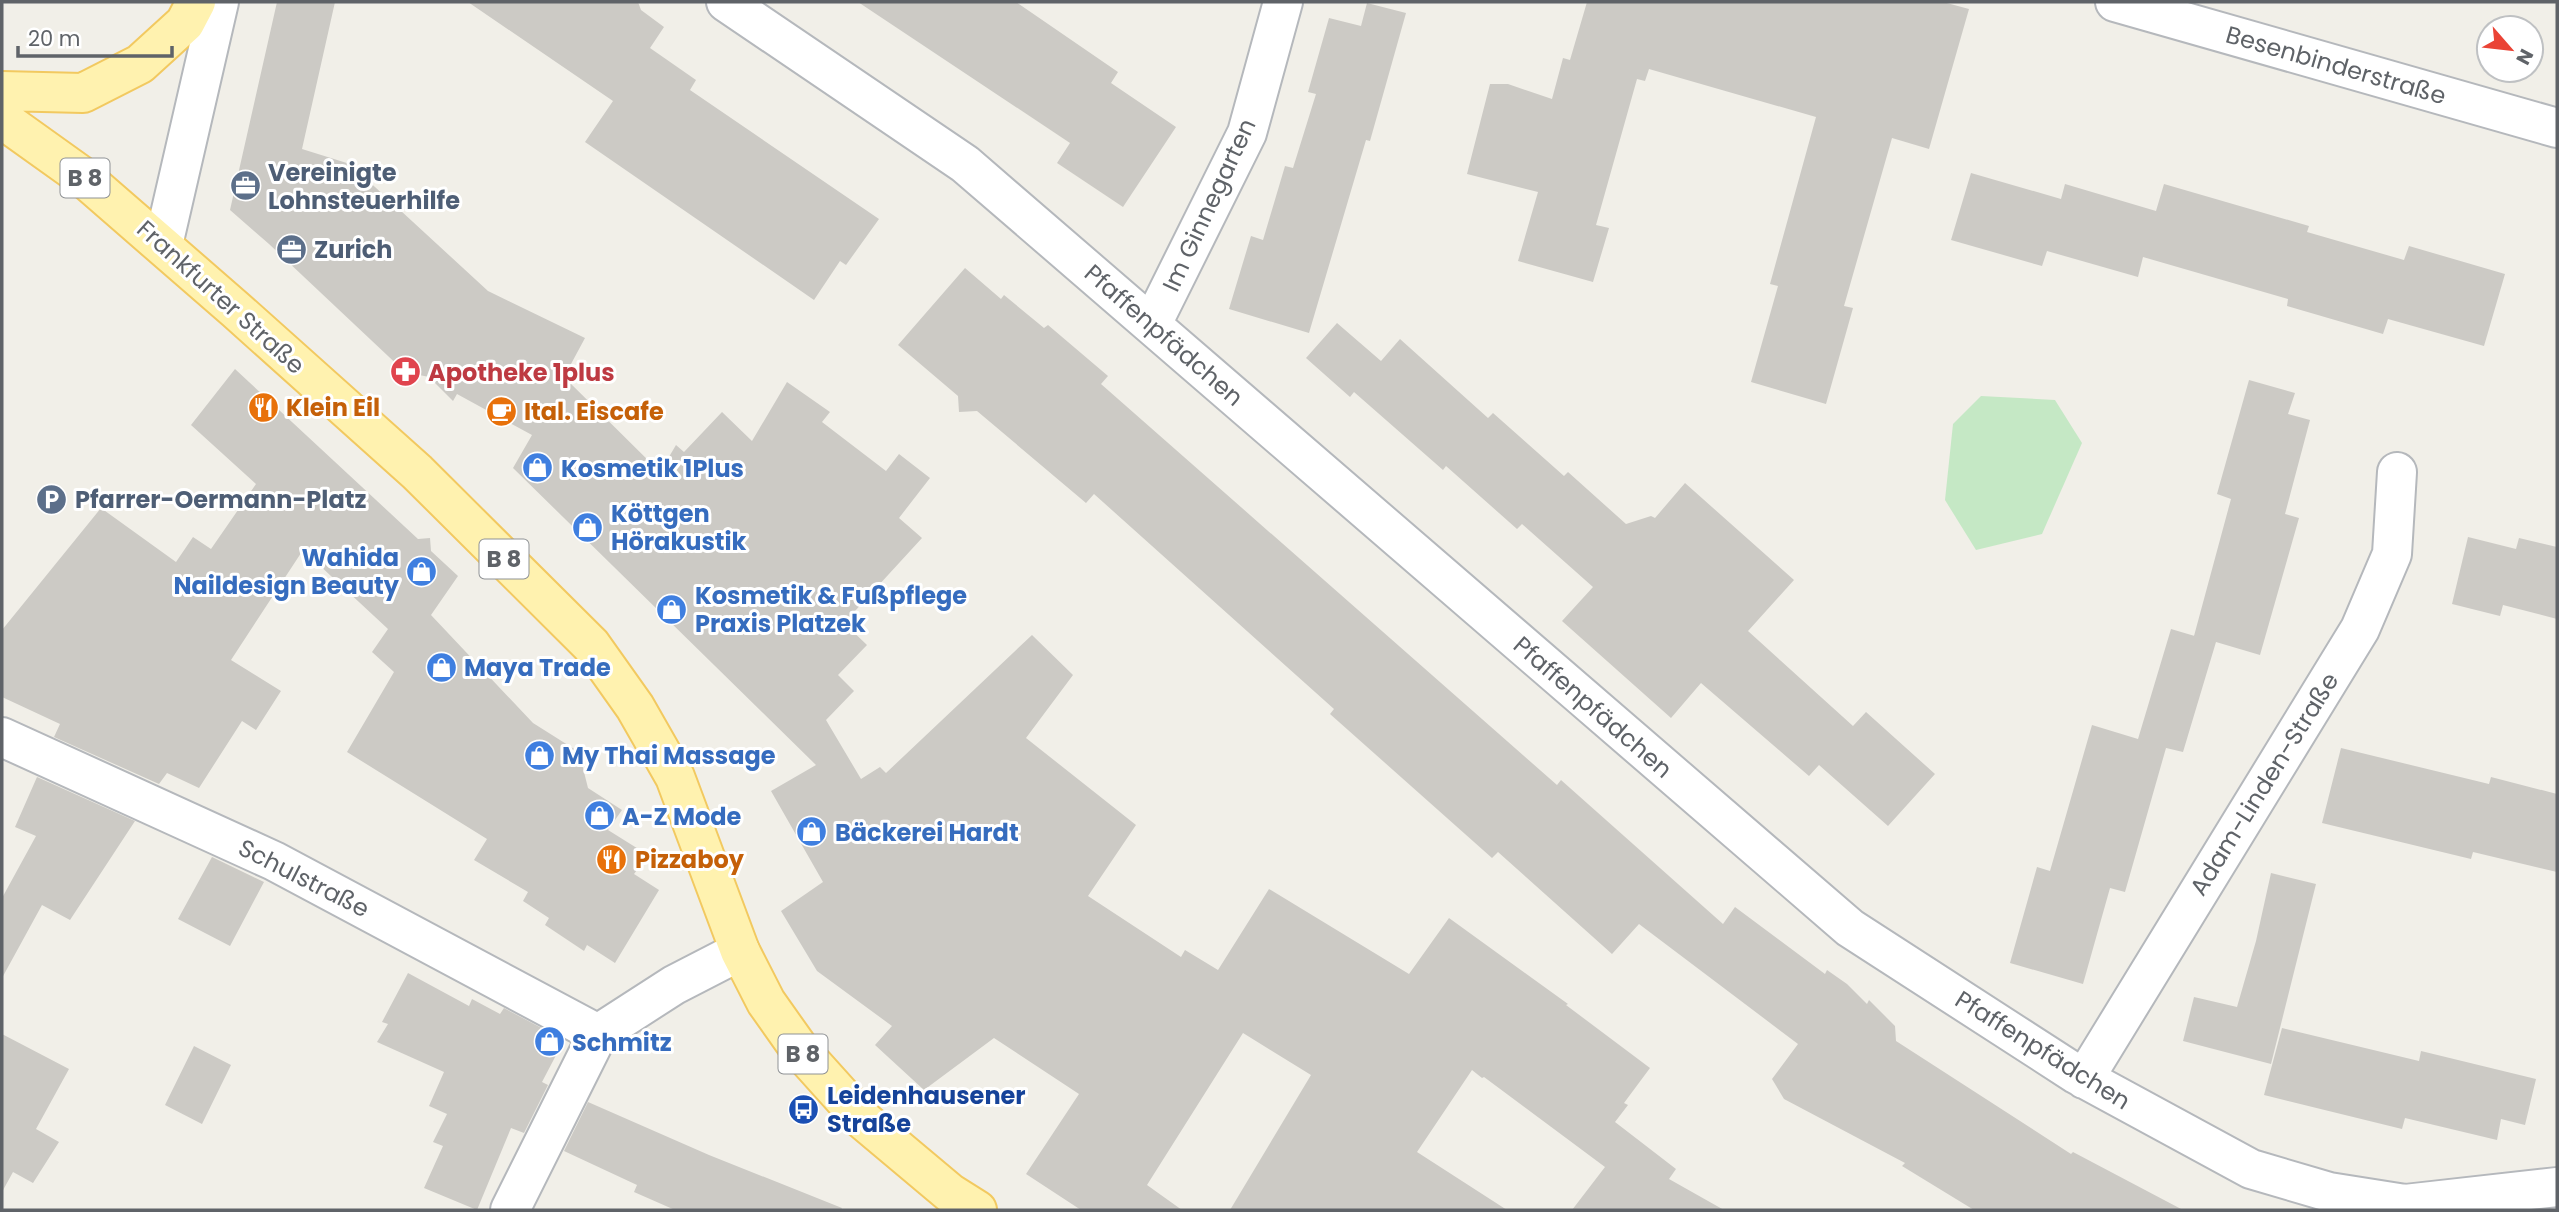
<svg xmlns="http://www.w3.org/2000/svg" width="2559" height="1212" font-family="Poppins,sans-serif">
	<rect width="100%" height="100%" fill="#f1efe8"/>
	<path fill="#c5e8c5" d="M1981,396L2055,400L2082,443L2042,534L1976,550L1945,500L1953,424Z"/>
	<path fill="#cccac5" d="M277,2H335L302,149L350,164L488,291L585,338L564,377L660,472L676,445L684,452L722,412L752,441L787,382L830,412L822,422L886,471L899,454L930,478L899,518L922,538L844,623L867,645L838,675L854,691L826,720L861,779L880,767L886,773L1032,635L1073,675L1026,738L1136,825L1088,896L1181,957L1185,950L1218,970L1269,889L1409,974L1449,918L1568,1004L1566,1005L1650,1068L1624,1103L1628,1105L1615,1122L1676,1169L1669,1179L1724,1210H1572L1605,1167L1484,1077L1482,1078L1472,1070L1417,1152L1507,1210H1230L1311,1075L1243,1033L1147,1185L1182,1210H1081L1026,1174L1079,1094L994,1038L924,1090L875,1045L892,1026L817,971L781,911L823,882L771,791L816,765L513,468L532,435L457,394L453,401L429,377L405,372L269,244L230,210Z
		M468,2H638L641,10L664,27L650,48L696,80L690,90L879,219L846,265L840,261L814,300L585,142L613,101Z
		M858,2H1016L1118,72L1111,83L1176,127L1123,207L1057,163L1070,143Z
		M1587,2H1943L1969,9L1929,149L1892,138L1844,306L1853,308L1826,404L1751,382L1778,286L1770,284L1816,117L1649,69L1645,81L1637,79L1596,225L1609,228L1593,282L1518,261L1538,192L1467,174L1490,84H1508L1552,99L1563,58L1570,60Z
		M1367,3L1406,13L1370,141L1366,140L1309,333L1229,309L1251,236L1263,240L1285,166L1293,168L1316,94L1308,92L1329,18L1361,26Z
		M1971,173L2061,199L2065,184L2156,211L2164,184L2309,226L2307,232L2404,260L2409,246L2505,274L2484,346L2388,319L2383,334L2287,306L2288,299L2143,257L2138,277L2047,251L2042,266L1951,240Z
		M965,268L1001,299L1004,295L1044,328L1048,325L1108,376L1101,384L1557,785L1561,780L1723,924L1735,907L1825,974L1827,970L1847,984L1867,1004L1869,1000L1895,1026L1896,1041L2071,1154L2073,1152L2183,1210H1974L1902,1166L1905,1163L1784,1099L1772,1079L1798,1044L1639,924L1612,954L1498,852L1492,858L1330,714L1334,709L1094,494L1086,503L977,411L959,412L958,396L898,345Z
		M1337,323L1381,361L1400,339L1488,418L1493,413L1564,476L1568,472L1626,524L1651,516L1655,518L1685,483L1794,580L1748,631L1853,726L1866,712L1935,774L1888,826L1819,765L1809,776L1701,683L1671,718L1562,621L1593,587L1522,524L1517,529L1446,466L1443,470L1354,392L1350,397L1306,358Z
		M235,369L418,539L430,538L431,551L458,576L431,615L533,723L579,752L588,788L622,810L608,830L648,855L634,874L659,890L615,963L587,945L584,951L545,925L549,918L523,901L528,892L474,860L487,839L347,752L394,672L372,652L388,629L303,550L231,660L281,691L256,730L242,721L199,788L167,773L159,784L54,737L60,724L2,697V630L101,508L176,562L193,537L211,549L256,484L191,425Z
		M2249,380L2295,393L2288,414L2310,420L2285,514L2299,518L2260,655L2216,642L2183,752L2162,747L2166,748L2125,892L2110,888L2083,984L2010,963L2037,867L2050,871L2092,725L2138,739L2171,629L2215,642L2194,636L2231,499L2217,494Z
		M2468,537L2516,549L2519,538L2557,547V619L2503,605L2500,616L2452,604Z
		M2341,748L2489,784L2491,777L2557,794V872L2473,852L2471,859L2322,823Z
		M37,777L135,821L70,920L42,905L2,978V898L36,836L15,827Z
		M212,857L264,882L230,946L178,919Z
		M2271,873L2316,884L2271,1064L2183,1041L2194,997L2237,1007L2256,941Z
		M408,973L469,1006L472,999L500,1014L504,1008L564,1040L542,1082L548,1085L524,1133L511,1128L477,1210L424,1188L443,1146L433,1142L447,1114L429,1106L444,1072L377,1042L388,1024L382,1022Z
		M2282,1028L2419,1061L2421,1051L2536,1079L2525,1125L2501,1119L2497,1140L2405,1118L2402,1129L2264,1095Z
		M2,1034L69,1069L36,1129L59,1142L33,1183L13,1172L2,1192Z
		M194,1046L231,1065L202,1124L165,1105Z
		M588,1102L709,1155L842,1208L841,1210H675L634,1192L637,1185L564,1151Z"/>
	<g fill="none" stroke-linecap="round" stroke-linejoin="round">
		<defs>
			<path id="minor" d="M726,2L965,164L1850,928L2076,1074L2251,1169L2329,1192L2405,1204L2557,1187
				M2115,2L2557,128
				M163,245L219,2
				M1152,324L1247,133L1283,2
				M2,737L274,861L598,1034
				M2084,1079L2360,629L2392,554L2397,472
				M510,1210L598,1034L674,985L740,951"/>
			<path id="major" d="M2,91L83,93L140,64L185,23L196,2
				M2,119L83,177L236,310L417,472L591,645L635,707L675,777L740,951L766,1002L800,1050L863,1120L950,1193L977,1210"/>
		</defs>
		<use href="#minor" stroke="#b5b8bc" stroke-width="42"/>
		<use href="#major" stroke="#f2c960" stroke-width="42"/>
		<use href="#minor" stroke="#fff" stroke-width="38"/>
		<use href="#major" stroke="#fff2af" stroke-width="38"/>
	</g>
	<defs>
		<symbol id="office-disc" viewBox="-11 -11 22 22"><circle r="9.5" fill="#5c6f8a" stroke="#fff"/><path d="M-6-3h4V-5.5h4V-3h4V5H-6ZM-1-4.5V-3h2v-1.5ZM-6 0V1H6V0Z" fill="#fff"/></symbol>
		<symbol id="pharmacy-disc" viewBox="-11 -11 22 22"><circle r="9.5" fill="#e0444e" stroke="#fff"/><path d="M-2-6h4v4h4v4h-4v4h-4v-4h-4v-4h4Z" fill="#fff"/></symbol>
		<symbol id="restaurant-disc" viewBox="-11 -11 22 22"><circle r="9.5" fill="#e8710a" stroke="#fff"/><path d="M-5-6h1v4h1v-4h1v4h1v-4h1v5L-1.5 .5V6h-2V.5L-5-1ZM5-6V6H3V1.5H1.5Q1.5-4 5-6Z" fill="#fff"/></symbol>
		<symbol id="cafe-disc" viewBox="-11 -11 22 22"><circle r="9.5" fill="#e8710a" stroke="#fff"/><path d="M-5.5-4.5H6V0H3Q3 3.5 0 3.5H-2.5Q-5.5 3.5-5.5 0ZM3-3.2v2h1.7v-2ZM-6 4.5H4V6H-6Z" fill="#fff"/></symbol>
		<symbol id="shop-disc" viewBox="-11 -11 22 22"><circle r="9.5" fill="#3f7fe0" stroke="#fff"/><path d="M-5-2.5h2.3a2.7 3.5 0 0 1 5.4 0H5L5.5 6h-11ZM-1.5-2.5h3a1.5 2.3 0 0 0-3 0Z" fill="#fff"/></symbol>
		<symbol id="parking-disc" viewBox="-11 -11 22 22"><circle r="9.5" fill="#5c6f8a" stroke="#fff"/><path d="M-3.5-5.5H1a3.5 3.5 0 0 1 0 7H-1V5.5H-3.5ZM-1-3.4V-.6H.8a1.4 1.4 0 0 0 0-2.8Z" fill="#fff"/></symbol>
		<symbol id="bus-disc" viewBox="-11 -11 22 22"><circle r="9.5" fill="#1a4fb4" stroke="#fff"/><path d="M-5-6H5V4H4V6H2V4H-2V6H-4V4H-5ZM-3.5-4V0h7V-4ZM-3.5 1.2v1.5H-2V1.2ZM2 1.2v1.5H3.5V1.2Z" fill="#fff"/></symbol>
	</defs>
	<g fill-rule="evenodd">
		<use href="#office-disc" x="228" y="168" width="35" height="35"/>
		<use href="#office-disc" x="274" y="232" width="35" height="35"/>
		<use href="#pharmacy-disc" x="388" y="354" width="35" height="35"/>
		<use href="#restaurant-disc" x="246" y="390" width="35" height="35"/>
		<use href="#cafe-disc" x="484" y="394" width="35" height="35"/>
		<use href="#shop-disc" x="520" y="450" width="35" height="35"/>
		<use href="#parking-disc" x="34" y="482" width="35" height="35"/>
		<use href="#shop-disc" x="570" y="510" width="35" height="35"/>
		<use href="#shop-disc" x="404" y="554" width="35" height="35"/>
		<use href="#shop-disc" x="654" y="592" width="35" height="35"/>
		<use href="#shop-disc" x="424" y="650" width="35" height="35"/>
		<use href="#shop-disc" x="522" y="738" width="35" height="35"/>
		<use href="#shop-disc" x="582" y="798" width="35" height="35"/>
		<use href="#shop-disc" x="794" y="814" width="35" height="35"/>
		<use href="#restaurant-disc" x="594" y="842" width="35" height="35"/>
		<use href="#shop-disc" x="532" y="1024" width="35" height="35"/>
		<use href="#bus-disc" x="786" y="1092" width="35" height="35"/>
	</g>
	<g text-anchor="middle" dominant-baseline="central" stroke-width="6" stroke-linejoin="round" paint-order="stroke">
		<g fill="#fff" stroke="#8f9295" stroke-width="2">
			<rect x="60.5" y="158.5" width="49" height="39" rx="5"/>
			<rect x="479.5" y="539.5" width="49" height="39" rx="5"/>
			<rect x="778.5" y="1034.5" width="49" height="39" rx="5"/>
		</g>
		<g font-size="23" font-weight="bold" fill="#5f6368">
			<text x="85" y="178">B 8</text>
			<text x="504" y="559">B 8</text>
			<text x="803" y="1054">B 8</text>
		</g>
		<g font-size="24" fill="#5f6368" stroke="#fff">
			<text transform="translate(2336 65) rotate(16)">Besenbinderstraße</text>
			<text transform="translate(1209 205) rotate(-65)">Im Ginnegarten</text>
			<text transform="translate(221 297) rotate(42)">Frankfurter Straße</text>
			<text transform="translate(1164 335) rotate(41)">Pfaffenpfädchen</text>
			<text transform="translate(1593 707) rotate(41)">Pfaffenpfädchen</text>
			<text transform="translate(2264 784) rotate(-58)">Adam-Linden-Straße</text>
			<text transform="translate(304 878) rotate(27)">Schulstraße</text>
			<text transform="translate(2043 1050) rotate(32)">Pfaffenpfädchen</text>
		</g>
		<g font-size="24" font-weight="bold" fill="#4e5e75" stroke="#fff" text-anchor="start">
			<text x="268" y="172">Vereinigte<tspan x="268" dy="28">Lohnsteuerhilfe</tspan></text>
			<text x="314" y="249">Zurich</text>
			<text x="75" y="499">Pfarrer-Oermann-Platz</text>
		</g>
		<g font-size="24" font-weight="bold" fill="#be3a42" stroke="#fff" text-anchor="start">
			<text x="428" y="372">Apotheke 1plus</text>
		</g>
		<g font-size="24" font-weight="bold" fill="#c56008" stroke="#fff" text-anchor="start">
			<text x="286" y="407">Klein Eil</text>
			<text x="524" y="411">Ital. Eiscafe</text>
			<text x="635" y="859">Pizzaboy</text>
		</g>
		<g font-size="24" font-weight="bold" fill="#366cbe" stroke="#fff" text-anchor="start">
			<text x="561" y="468">Kosmetik 1Plus</text>
			<text x="611" y="513">Köttgen<tspan x="611" dy="28">Hörakustik</tspan></text>
			<text x="399" y="557" text-anchor="end">Wahida<tspan x="399" dy="28">Naildesign Beauty</tspan></text>
			<text x="695" y="595">Kosmetik &amp; Fußpflege<tspan x="695" dy="28">Praxis Platzek</tspan></text>
			<text x="464" y="667">Maya Trade</text>
			<text x="562" y="755">My Thai Massage</text>
			<text x="622" y="816">A-Z Mode</text>
			<text x="835" y="832">Bäckerei Hardt</text>
			<text x="572" y="1042">Schmitz</text>
		</g>
		<g font-size="24" font-weight="bold" fill="#164399" stroke="#fff" text-anchor="start">
			<text x="827" y="1095">Leidenhausener<tspan x="827" dy="28">Straße</tspan></text>
		</g>
	</g>
	<rect width="2559" height="1212" fill="none" stroke="#5f6368" stroke-width="7"/>
	<g transform="translate(2510 49) rotate(118)"><circle r="33" fill="#ffffff" stroke="#bfc1c3" stroke-width="2"/>
	<path d="M0-5L12 26L0 18L-12 26Z" fill="#ea4335"/>
	<text y="-10" font-size="19" font-weight="bold" text-anchor="middle" fill="#5f6368">N</text>
	</g>
	<path d="M18 46v10h154v-10" fill="none" stroke="#5f6368" stroke-width="3.5"/>
	<text x="28" y="46" font-size="21" fill="#5f6368" stroke="#ffffff" stroke-width="5" paint-order="stroke">20 m</text>
</svg>
